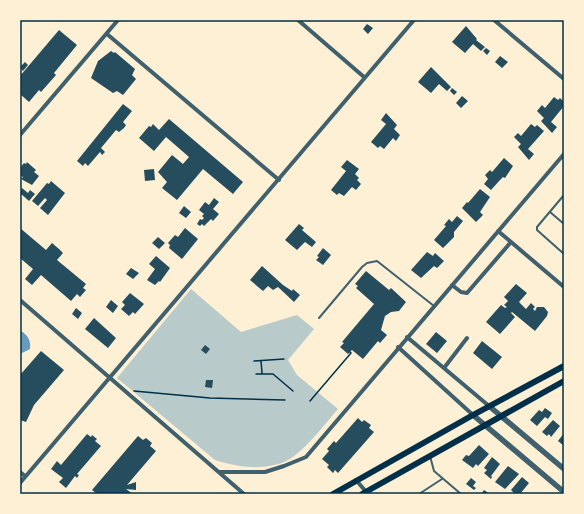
<svg xmlns="http://www.w3.org/2000/svg" width="584" height="514" font-family="Barlow,sans-serif">
	<rect width="100%" height="100%" fill="#fdf0d5"/>
	<path fill="#b9caca" d="M191,289L241,332L297,315L314,329L288,360L297,375L338,409C324,425 310,444 293,457C271,472 239,468 215,460L117,378Z"/>
	<path fill="#669bbc" d="M20,331C28,334 31,341 30,349L20,354Z"/>
	<path fill="#264d5e" d="M367,24L373,28L368,34L363,29Z
		M466,26L477,39L476,40L485,47L481,51L473,44L465,53L452,42Z
		M59,30L77,45L54,73L56,75L41,92L39,90L29,102L20,94V76Z
		M486,48L490,51L487,55L483,51Z
		M111,51L114,53L115,52L135,69L132,75L136,79L123,95L117,91L113,93L91,78L98,61Z
		M500,56L508,62L502,68L495,62Z
		M25,62L28,65L23,71L20,67Z
		M431,67L451,87L447,91L439,84L431,93L418,82Z
		M452,88L457,92L454,95L450,91Z
		M462,96L468,101L461,108L456,103Z
		M554,97L558,100L560,98L564,102V106L551,122L557,127L552,133L541,121L544,118L537,111L542,105L545,108Z
		M123,104L132,111L123,122L126,125L124,128L119,132L116,130L101,148L105,152L102,155L100,152L88,166L85,163L83,166L77,161Z
		M386,113L397,125L394,129L400,135L396,141L393,138L384,149L380,146L378,148L371,142L386,124L381,120Z
		M169,119L243,182L233,194L203,169L177,200L162,188L167,182L158,172L172,155L183,164L189,157L166,137L154,151L139,138L149,126L151,127L153,124L159,130Z
		M531,124L535,127L537,125L544,131L528,149L534,154L529,160L518,147L521,144L514,137L518,133L521,136Z
		M504,158L513,166L505,178L503,177L500,180L491,190L484,184L488,179L485,175L490,170L492,172Z
		M347,160L359,169L355,174L359,178L357,180L361,184L356,190L352,187L344,196L339,193L337,195L331,190L346,171L341,167Z
		M27,162L36,170L34,172L39,176L32,185L21,179L23,177L20,175V168L24,163L26,164Z
		M154,169L155,180L145,181L144,170Z
		M51,181L65,193L48,215L40,208L47,200L45,198L38,206L32,201L47,183L49,184Z
		M22,188L28,193L30,190L35,194L29,201L20,193Z
		M480,189L490,197L480,212L483,215L476,222L462,208L467,202L468,203Z
		M214,198L219,202L213,209L219,214L213,221L211,219L204,226L202,224L200,226L197,224L200,219L202,220L204,218L202,216L204,214L199,210L205,202L209,205Z
		M184,206L191,212L186,218L179,213Z
		M457,216L463,221L454,232V237L443,248L434,240L446,226L444,225L449,219L452,222Z
		M299,224L304,228L302,230L316,242L312,247L305,242L297,250L285,240Z
		M20,228L46,250L52,243L59,249L63,253L57,260L86,284L83,288L86,290L80,297L77,294L71,301L41,275L32,285L25,279L33,269L20,258Z
		M185,228L198,239L182,259L169,248L170,245L168,243L175,235L178,237Z
		M158,237L165,243L159,249L152,243Z
		M323,248L331,255L323,265L316,260L319,257L317,256Z
		M427,252L433,256L435,253L444,261L437,268L434,266L421,278L411,270Z
		M156,256L170,268L160,282L159,281L155,285L147,280L155,269L149,264Z
		M262,266L283,285L292,291L293,289L300,295L294,302L278,287L273,290L268,286L263,291L250,280Z
		M131,268L139,273L133,279L126,274Z
		M366,271L389,290L391,288L406,302L399,311L391,312L385,316L381,330L387,335L380,343L378,341L363,359L352,350L348,354L340,347L344,343L342,342L374,304L356,288L358,286L355,284Z
		M516,284L527,293L519,302L526,309L531,303L535,307L533,309L535,311L537,307H544L548,312L547,316L535,331L512,312L511,313L515,317L500,334L486,322L501,305L505,308L507,307L504,305L508,301L504,297Z
		M130,293L144,304L135,314L133,312L129,316L121,309L125,305L122,302Z
		M111,300L118,306L113,313L106,307Z
		M76,308L82,313L78,319L72,314Z
		M94,318L116,338L108,348L85,329Z
		M436,332L447,341L437,353L426,344Z
		M482,341L502,357L492,369L473,353Z
		M205,345L210,349L206,354L201,350Z
		M41,351L64,370L34,405L26,422L20,420V375Z
		M206,380H213L212,388L205,387Z
		M545,408L552,413L548,419L545,417L537,426L530,420L539,410L542,412Z
		M358,418L362,422L364,420L371,425L369,428L374,432L338,473L335,470L333,473L327,467L329,465L322,459L329,451L327,449L334,441L336,443Z
		M553,420L560,426L551,437L549,434L547,436L542,432Z
		M564,433V446L558,441Z
		M87,434L91,437L92,435L97,439L95,441L101,446L77,474L79,475L77,478L75,476L66,488L59,482L63,478L51,469L57,461L61,465Z
		M138,436L143,440L146,438L152,443L150,446L156,451L127,485L136,482V490L126,489L133,494H97L92,490Z
		M479,445L489,454L478,466L476,464L473,468L462,460L466,455L469,456Z
		M492,457L500,464L491,476L492,477L491,479L484,473L487,470L484,468Z
		M508,466L519,474L505,489L495,482Z
		M522,477L529,483L520,494H515L511,490Z
		M471,478L476,482L473,486L476,488L474,490L466,484Z
		M484,490L490,494H481Z"/>
	<g fill="none" stroke-linecap="round" stroke-linejoin="round">
		<path stroke="#003049" stroke-width="1.5" d="M254,361L284,359
			M261,361L262,373
			M256,374H273L293,391
			M134,391L210,398L285,400
			M310,401L351,353L350,352"/>
		<path stroke="#3f606c" stroke-width="2" d="M564,195L537,227V230L564,254
			M550,212L564,224
			M319,318L362,267L367,263L377,261L434,306
			M430,456L434,471L461,494
			M419,494L442,479"/>
		<path stroke="#3f606c" stroke-width="4" d="M298,20L364,77
			M494,20L564,79
			M107,34L279,180
			M20,135L118,20
			M498,231L564,287
			M452,285L461,292L467,293L511,242
			M20,300L244,494
			M407,337L489,406
			M398,347L473,415
			M444,368L467,338
			M20,472L25,476
			M219,472H265L284,466L306,457L564,154
			M356,480L368,494
			M20,483L414,20"/>
		<path stroke="#3f606c" stroke-width="5.5" d="M489,406L564,469
			M473,415L564,492"/>
		<path stroke="#003049" stroke-width="6" d="M333,494L473,415L564,366
			M362,494L564,381"/>
	</g>
	<rect width="584" height="514" fill="none" stroke="#fdf0d5" stroke-width="42"/>
	<rect x="21" y="21" width="542" height="472" fill="none" stroke="#003049" stroke-width="1.5"/>
</svg>
